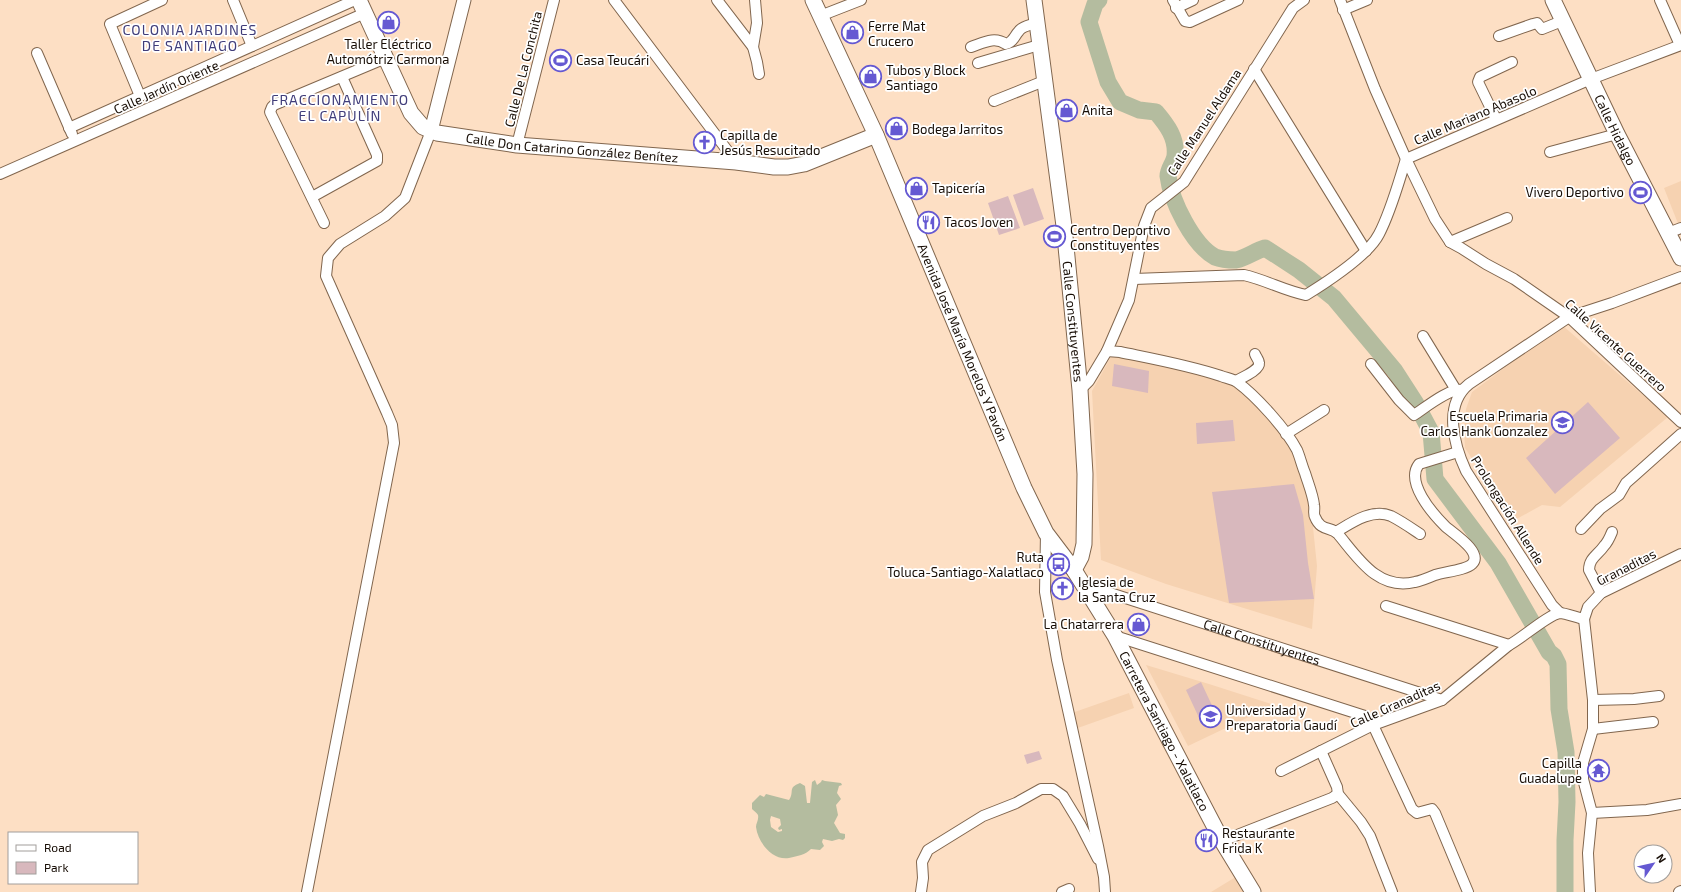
<svg xmlns="http://www.w3.org/2000/svg" width="1681" height="892" font-family="'Exo 2',sans-serif">
	<rect width="100%" height="100%" fill="#fddfc4"/>
	<path fill="#f6d2b1" d="M1681,181V225L1679,226L1664,188Z
		M1562,325L1668,417L1560,507L1542,505L1513,521L1465,448L1464,430L1466,409L1472,392Z
		M1112,355L1236,381L1263,411L1299,456L1311,508L1317,566L1312,629L1166,584L1101,560L1092,391Z
		M1146,665L1209,684L1274,705L1188,746Z
		M1129,693L1134,708L1075,729L1069,714Z
		M1239,875L1250,892H1211Z"/>
	<path fill="#d8b8bd" d="M1033,188L1044,219L1024,226L1013,195Z
		M1008,196L1020,228L999,235L988,203Z
		M1114,364L1149,371L1148,393L1112,386Z
		M1588,402L1620,438L1555,494L1526,458Z
		M1233,420L1235,441L1197,444L1196,423Z
		M1294,484L1303,515L1308,563L1314,599L1229,603L1212,492Z
		M1201,682L1216,714L1201,722L1186,690Z
		M1039,751L1042,759L1027,764L1024,755Z"/>
	<path fill="#b4bc9f" fill-rule="evenodd" d="M815,780L817,785L821,782L822,780L825,781L841,783L842,785L839,786L837,793L841,799L836,805L838,815L834,823L840,833L845,834V838L843,840L839,839L832,841L823,839L822,842L824,846L820,850L811,849C805,855 798,856 789,858C773,861 758,843 756,827C756,823 759,820 758,815C757,813 754,811 752,809V803L760,795L764,797L766,794L789,800C795,791 787,788 800,783L805,786L807,803H810L812,782ZM771,816L780,819L781,825L778,828L779,830L782,829V831L778,832L771,827L770,820Z"/>
	<g fill="none" stroke-linecap="round" stroke-linejoin="round">
		<path stroke="#b4bc9f" stroke-width="17" d="M1099,0L1095,4L1089,22L1108,82L1120,102L1139,110L1156,112C1167,125 1177,138 1175,156C1174,163 1168,169 1168,176C1171,201 1193,245 1215,257C1220,259 1231,260 1236,260C1246,258 1255,251 1265,248L1299,270L1334,298L1395,371L1415,402L1431,432L1435,479L1498,563L1549,652L1554,656L1558,664L1559,709L1566,752L1567,802L1565,840V892"/>
		<defs>
			<g id="minor">
				<path d="M233,0L252,46"/>
				<path d="M614,0L736,162"/>
				<path d="M717,0L753,47L757,62L759,74"/>
				<path d="M1173,0L1185,21L1190,22L1238,0"/>
				<path d="M1340,0L1375,89L1406,159L1435,219L1450,242L1461,248L1486,264L1514,279L1569,317L1681,422"/>
				<path d="M1660,0L1680,45"/>
				<path d="M1176,8L1193,0"/>
				<path d="M1343,10L1367,0"/>
				<path d="M820,16L861,0"/>
				<path d="M1499,36L1533,24L1537,23L1542,29L1562,21"/>
				<path d="M753,47L757,23L755,0"/>
				<path d="M971,47C983,43 994,36 1006,44C1014,42 1014,36 1019,31C1022,26 1031,25 1036,23"/>
				<path d="M37,53L72,134"/>
				<path d="M978,63L1039,45"/>
				<path d="M1254,69L1366,251"/>
				<path d="M140,96L110,24L162,0"/>
				<path d="M994,101L1044,81"/>
				<path d="M1496,119L1478,82L1480,77L1512,62"/>
				<path d="M69,128L355,0"/>
				<path d="M517,145L554,0"/>
				<path d="M1550,152L1617,134"/>
				<path d="M0,174L365,13"/>
				<path d="M312,197L377,161V155L342,77"/>
				<path d="M324,223L270,112L272,107L274,105L386,58"/>
				<path d="M1668,233L1681,228"/>
				<path d="M1450,242L1507,218"/>
				<path d="M1134,279L1244,275C1266,280 1285,291 1306,295C1327,282 1368,256 1379,234C1391,211 1398,184 1406,159L1591,79L1681,45"/>
				<path d="M1423,336L1456,390"/>
				<path d="M1107,351L1120,352C1154,359 1188,365 1221,376C1226,378 1233,379 1237,382C1256,396 1286,429 1297,450C1300,457 1302,466 1305,473C1308,483 1313,495 1314,505C1315,509 1313,514 1315,517C1321,532 1331,526 1338,534C1358,558 1378,591 1415,582C1421,581 1428,578 1435,575C1444,572 1466,570 1472,564C1484,552 1451,532 1445,526C1432,513 1405,482 1419,464L1458,452"/>
				<path d="M1371,364L1399,400L1414,415C1425,408 1449,388 1462,390"/>
				<path d="M1236,381C1241,378 1260,370 1259,363C1259,360 1256,357 1255,354"/>
				<path d="M1080,390L1089,381L1107,351L1129,300L1144,226L1151,208L1184,182L1293,8L1304,0"/>
				<path d="M1286,434L1324,410"/>
				<path d="M1581,529L1600,509L1619,495L1626,483L1634,476L1681,434"/>
				<path d="M1336,532C1351,523 1372,508 1391,516C1401,521 1411,528 1420,534"/>
				<path d="M1046,533L1045,592L1057,660L1098,846L1104,877L1105,892"/>
				<path id="s1" d="M1082,584L1442,700"/>
				<path d="M1601,593L1589,570C1589,558 1598,555 1604,546C1608,542 1610,537 1612,532"/>
				<path d="M1386,606L1509,645"/>
				<path d="M1560,613L1552,605L1466,471C1454,445 1443,405 1469,384L1569,317L1612,303L1681,277"/>
				<path d="M1584,619L1593,700V729L1583,763V779L1592,813L1588,853L1590,892"/>
				<path d="M1115,636L1365,716"/>
				<path d="M1593,700L1634,699L1659,696"/>
				<path d="M1373,725L1412,809L1417,813L1432,809L1435,813L1468,892"/>
				<path d="M1593,729L1653,722"/>
				<path d="M1321,751L1337,787L1338,794L1361,822L1370,836L1392,892"/>
				<path d="M1281,771L1373,725L1442,700L1509,645C1521,639 1549,614 1560,613C1565,613 1578,618 1584,619L1588,607L1601,593L1681,554"/>
				<path d="M1592,813L1647,810L1681,804"/>
				<path d="M1222,841L1332,798L1338,794"/>
				<path d="M307,892L394,443L392,425L387,413L326,276L328,258L340,244L385,216L405,198L431,131"/>
				<path d="M921,892L923,878L922,862L928,850L983,816L1016,803L1041,789H1053L1063,796L1080,824L1098,859"/>
				<path d="M1062,892L1069,889"/>
				<path d="M1679,892L1681,891"/>
			</g>
			<path id="tertiary" d="M431,131L464,0"/>
			<g id="secondary">
				<path id="s2" d="M359,0L411,113L423,127L437,133L517,145L736,162L774,167H788L804,164L876,135"/>
				<path id="s3" d="M813,0L876,135L1024,488L1046,533L1074,570L1115,636L1222,841L1253,892"/>
				<path id="s4" d="M1034,0L1064,226L1080,390L1085,474L1084,544L1081,557L1074,570"/>
				<path id="s5" d="M1553,0L1617,134L1681,258"/>
			</g>
		</defs>
		<use href="#minor" stroke="#81664e" stroke-width="12"/>
		<use href="#tertiary" stroke="#81664e" stroke-width="15"/>
		<use href="#secondary" stroke="#81664e" stroke-width="17"/>
		<use href="#minor" stroke="#fff" stroke-width="10"/>
		<use href="#tertiary" stroke="#fff" stroke-width="13"/>
		<use href="#secondary" stroke="#fff" stroke-width="15"/>
	</g>
	<defs>
		<symbol id="shop-ring" viewBox="-11 -11 22 22"><circle r="9.5" fill="#fff" stroke="#6559d2" stroke-width="1.5"/><path d="M-5-2.5h2.3a2.7 3.5 0 0 1 5.4 0H5L5.5 6h-11ZM-1.5-2.5h3a1.5 2.3 0 0 0-3 0Z" fill="#6559d2"/></symbol>
		<symbol id="stadium-ring" viewBox="-11 -11 22 22"><circle r="9.5" fill="#fff" stroke="#6559d2" stroke-width="1.5"/><path d="M0-5a6.5 5 0 1 0 0 10a6.5 5 0 1 0 0-10ZM-3.5-1.8h7v3.6h-7Z" fill="#6559d2"/></symbol>
		<symbol id="church-ring" viewBox="-11 -11 22 22"><circle r="9.5" fill="#fff" stroke="#6559d2" stroke-width="1.5"/><path d="M-1.2-6h2.4v3.5h3.3v2.4h-3.3V6h-2.4V-.1h-3.3v-2.4h3.3Z" fill="#6559d2"/></symbol>
		<symbol id="restaurant-ring" viewBox="-11 -11 22 22"><circle r="9.5" fill="#fff" stroke="#6559d2" stroke-width="1.5"/><path d="M-5-6h1v4h1v-4h1v4h1v-4h1v5L-1.5 .5V6h-2V.5L-5-1ZM5-6V6H3V1.5H1.5Q1.5-4 5-6Z" fill="#6559d2"/></symbol>
		<symbol id="school-ring" viewBox="-11 -11 22 22"><circle r="9.5" fill="#fff" stroke="#6559d2" stroke-width="1.5"/><path d="M0-5L7-2L0 1L-7-2ZM-4 1L0 2.5L4 1V4Q0 6-4 4Z" fill="#6559d2"/></symbol>
		<symbol id="bus-ring" viewBox="-11 -11 22 22"><circle r="9.5" fill="#fff" stroke="#6559d2" stroke-width="1.5"/><path d="M-5-6H5V4H4V6H2V4H-2V6H-4V4H-5ZM-3.5-4V0h7V-4ZM-3.5 1.2v1.5H-2V1.2ZM2 1.2v1.5H3.5V1.2Z" fill="#6559d2"/></symbol>
		<symbol id="temple-ring" viewBox="-11 -11 22 22"><circle r="9.5" fill="#fff" stroke="#6559d2" stroke-width="1.5"/><path d="M0-6L5-2H3V0L6.5 2.5H4V6H1.5V3h-3V6H-4V2.5H-6.5L-3 0V-2H-5Z" fill="#6559d2"/></symbol>
	</defs>
	<g fill-rule="evenodd">
		<use href="#shop-ring" x="376" y="10" width="25" height="25"/>
		<use href="#shop-ring" x="840" y="20" width="25" height="25"/>
		<use href="#stadium-ring" x="548" y="48" width="25" height="25"/>
		<use href="#shop-ring" x="858" y="64" width="25" height="25"/>
		<use href="#shop-ring" x="1054" y="98" width="25" height="25"/>
		<use href="#shop-ring" x="884" y="116" width="25" height="25"/>
		<use href="#church-ring" x="692" y="130" width="25" height="25"/>
		<use href="#shop-ring" x="904" y="176" width="25" height="25"/>
		<use href="#stadium-ring" x="1628" y="180" width="25" height="25"/>
		<use href="#restaurant-ring" x="916" y="210" width="25" height="25"/>
		<use href="#stadium-ring" x="1042" y="224" width="25" height="25"/>
		<use href="#school-ring" x="1550" y="410" width="25" height="25"/>
		<use href="#bus-ring" x="1046" y="552" width="25" height="25"/>
		<use href="#church-ring" x="1050" y="576" width="25" height="25"/>
		<use href="#shop-ring" x="1126" y="612" width="25" height="25"/>
		<use href="#school-ring" x="1198" y="704" width="25" height="25"/>
		<use href="#temple-ring" x="1586" y="758" width="25" height="25"/>
		<use href="#restaurant-ring" x="1194" y="828" width="25" height="25"/>
	</g>
	<g text-anchor="middle" dominant-baseline="central" stroke-width="3.5" stroke-linejoin="round" paint-order="stroke">
		<g font-size="13" fill="#170d05" stroke="#fff" text-anchor="start">
			<text x="868" y="26">Ferre Mat<tspan x="868" dy="15">Crucero</tspan></text>
			<text x="388" y="44" text-anchor="middle">Taller Eléctrico<tspan x="388" dy="15">Automótriz Carmona</tspan></text>
			<text x="576" y="60">Casa Teucári</text>
			<text x="886" y="70">Tubos y Block<tspan x="886" dy="15">Santiago</tspan></text>
			<text x="1082" y="110">Anita</text>
			<text x="912" y="129">Bodega Jarritos</text>
			<text x="720" y="135">Capilla de<tspan x="720" dy="15">Jesús Resucitado</tspan></text>
			<text x="932" y="188">Tapicería</text>
			<text x="1624" y="192" text-anchor="end">Vivero Deportivo</text>
			<text x="944" y="222">Tacos Joven</text>
			<text x="1070" y="230">Centro Deportivo<tspan x="1070" dy="15">Constituyentes</tspan></text>
			<text x="1548" y="416" text-anchor="end">Escuela Primaria<tspan x="1548" dy="15">Carlos Hank Gonzalez</tspan></text>
			<text x="1044" y="557" text-anchor="end">Ruta<tspan x="1044" dy="15">Toluca-Santiago-Xalatlaco</tspan></text>
			<text x="1078" y="582">Iglesia de<tspan x="1078" dy="15">la Santa Cruz</tspan></text>
			<text x="1124" y="624" text-anchor="end">La Chatarrera</text>
			<text x="1226" y="710">Universidad y<tspan x="1226" dy="15">Preparatoria Gaudí</tspan></text>
			<text x="1582" y="763" text-anchor="end">Capilla<tspan x="1582" dy="15">Guadalupe</tspan></text>
			<text x="1222" y="833">Restaurante<tspan x="1222" dy="15">Frida K</tspan></text>
		</g>
		<g font-size="13" fill="#170d05" stroke="#fff">
			<text transform="translate(523 69) rotate(-76)">Calle De La Conchita</text>
			<text transform="translate(166 87) rotate(-24)">Calle Jardín Oriente</text>
			<text transform="translate(1475 115) rotate(-23)">Calle Mariano Abasolo</text>
			<text transform="translate(1204 122) rotate(-57)">Calle Manuel Aldama</text>
			<text stroke="none"><textPath href="#s5" startOffset="144">Calle Hidalgo</textPath></text>
			<text stroke="none"><textPath href="#s2" startOffset="294">Calle Don Catarino González Benítez</textPath></text>
			<text stroke="none"><textPath href="#s4" startOffset="324">Calle Constituyentes</textPath></text>
			<text stroke="none"><textPath href="#s3" startOffset="374">Avenida José María Morelos Y Pavón</textPath></text>
			<text transform="translate(1616 345) rotate(42)">Calle Vicente Guerrero</text>
			<text transform="translate(1508 510) rotate(58)">Prolongación Allende</text>
			<text transform="translate(1626 567) rotate(-27)">Granaditas</text>
			<text stroke="none"><textPath href="#s1" startOffset="189">Calle Constituyentes</textPath></text>
			<text transform="translate(1395 704) rotate(-24)">Calle Granaditas</text>
			<text stroke="none"><textPath href="#s3" startOffset="813">Carretera Santiago - Xalatlaco</textPath></text>
		</g>
		<g font-size="14" letter-spacing="1" fill="#403d7a" stroke="#fff">
			<text x="190" y="29">COLONIA JARDINES<tspan x="190" dy="16">DE SANTIAGO</tspan></text>
			<text x="340" y="99">FRACCIONAMIENTO<tspan x="340" dy="16">EL CAPULÍN</tspan></text>
		</g>
	</g>
	<rect x="8" y="832" width="130" height="52" fill="#ffffff" stroke="#a29e9b"/>
	<rect x="16" y="845" width="20" height="6" fill="#ffffff" stroke="#a29e9b"/>
	<text x="44" y="852" font-size="12" fill="#170d05">Road</text>
	<rect x="16" y="862" width="20" height="12" fill="#d8b8bd" stroke="#a29e9b"/>
	<text x="44" y="872" font-size="12" fill="#170d05">Park</text>
	<g transform="translate(1653 864) rotate(56)"><circle r="19" fill="#ffffff" stroke="#a29e9b"/>
	<path d="M0-3L7 15L0 10L-7 15Z" fill="#6559d2"/>
	<text y="-6" font-size="11" font-weight="bold" text-anchor="middle" fill="#170d05">N</text>
	</g>
</svg>
